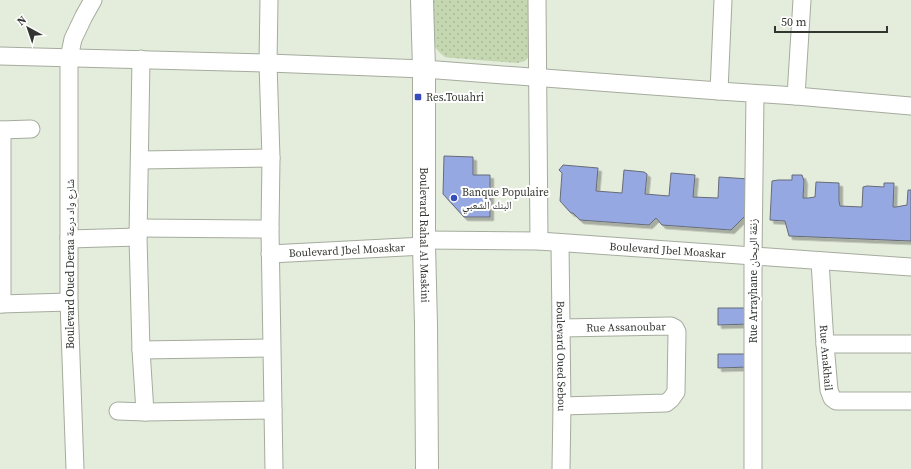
<svg xmlns="http://www.w3.org/2000/svg" width="911" height="469" font-family="'Source Serif 4','Noto Naskh Arabic',serif">
	<defs>
		<pattern id="grass-dots" width="8" height="8" patternUnits="userSpaceOnUse"><rect width="8" height="8" fill="#c4d7b1"/><path d="M2 2h.1M6 6h.1" fill="none" stroke="#a9b999" stroke-width="1.8" stroke-linecap="round"/></pattern>
		<filter id="shadow"><feDropShadow dx="3.5" dy="3.5" stdDeviation="0" flood-color="#0004"/></filter>
	</defs>
	<rect width="100%" height="100%" fill="#e4ecdc"/>
	<path fill="url(#grass-dots)" d="M431,0H533L530,56L525,61L517,63L453,58L445,57L438,51L433,44Z"/>
	<path fill="#95a8e1" stroke="#666b78" filter="url(#shadow)" d="M444,156L473,157V175H490V217H464L443,194Z
		M563,165L598,168L596,191L622,193L624,170L644,172L647,174L645,194L669,196L671,173L695,175L693,197L718,198L719,177L749,179L746,215L731,230L662,225L656,218L649,225L580,220L573,213H571L560,201L562,173L559,170Z
		M792,175H802L804,181L803,198H808L815,197L816,182L839,183V201L840,206L862,207L863,187L867,186L884,187V183H894L893,207H896L907,205L908,190H911V241L789,236L785,221L770,220L772,181L778,180H792Z
		M718,308H749V324L718,325Z
		M718,354H748L749,367L718,368Z"/>
	<g fill="none" stroke-linecap="round" stroke-linejoin="round">
		<defs>
			<g id="minor">
				<path d="M269,0L268,63L271,158L270,229L274,469"/>
				<path d="M537,0L539,241"/>
				<path d="M0,56L268,63L424,69L719,91L796,96L911,106"/>
				<path d="M141,59L138,237L141,350L145,412"/>
				<path d="M719,91L723,0"/>
				<path d="M796,96L802,0"/>
				<path d="M0,130L31,129"/>
				<path d="M140,160L271,158"/>
				<path d="M139,228L270,229"/>
				<path d="M69,239L138,237"/>
				<path id="s1" d="M424,240L539,241L911,267"/>
				<path id="s2" d="M560,243L562,406L561,469"/>
				<path id="s3" d="M270,254L424,246"/>
				<path id="s4" d="M820,261L825,344L829,390L832,398L836,401H911"/>
				<path d="M0,304L69,302"/>
				<path d="M2,304V130"/>
				<path id="s5" d="M561,328L671,326L675,328L677,332L676,392L671,399L666,403L562,406"/>
				<path d="M825,344H911"/>
				<path d="M141,350L271,348"/>
				<path d="M118,411L145,412L273,410"/>
				<path d="M75,469L69,302V58L73,39L84,16L93,0"/>
				<path d="M753,469V256L755,94"/>
			</g>
			<g id="tertiary">
				<path id="s6" d="M422,0L424,69V246L426,324L427,469"/>
			</g>
		</defs>
		<use href="#minor" stroke="#a5ac9e" stroke-width="19"/>
		<use href="#tertiary" stroke="#a5ac9e" stroke-width="24"/>
		<use href="#minor" stroke="#fff" stroke-width="17"/>
		<use href="#tertiary" stroke="#fff" stroke-width="22"/>
	</g>
	<g fill="#364bbd" stroke="#fff" stroke-width="1.5">
		<rect x="414" y="93" width="8" height="8" rx="2"/>
		<circle cx="454" cy="198" r="4"/>
	</g>
	<g text-anchor="middle" dominant-baseline="central" stroke-width="4" stroke-linejoin="round" paint-order="stroke">
		<g font-size="11" fill="#323530" stroke="#fff" text-anchor="start">
			<text x="426" y="97">Res.Touahri</text>
			<text x="462" y="192">Banque Populaire<tspan x="462" dy="13">البنك الشعبي</tspan></text>
		</g>
		<g font-size="11" fill="#323530" stroke="#fff">
			<text stroke="none"><textPath href="#s6" startOffset="235">Boulevard Rahal Al Maskini</textPath></text>
			<text stroke="none"><textPath href="#s3" startOffset="77">Boulevard Jbel Moaskar</textPath></text>
			<text stroke="none"><textPath href="#s1" startOffset="244">Boulevard Jbel Moaskar</textPath></text>
			<text transform="translate(70 264) rotate(-90)">Boulevard Oued Deraa شارع واد درعة</text>
			<text transform="translate(753 281) rotate(-90)">Rue Arrayhane زنقة الريحان</text>
			<text stroke="none"><textPath href="#s5" startOffset="65">Rue Assanoubar</textPath></text>
			<text stroke="none"><textPath href="#s2" startOffset="113">Boulevard Oued Sebou</textPath></text>
			<text stroke="none"><textPath href="#s4" startOffset="97">Rue Anakhail</textPath></text>
		</g>
	</g>
	<g transform="translate(28 28) rotate(320)" stroke="#ffffff" stroke-width="3" paint-order="stroke">
	<path d="M0-3L7 15L0 10L-7 15Z" fill="#323530"/>
	<text y="-6" font-size="11" font-weight="bold" text-anchor="middle" fill="#323530">N</text>
	</g>
	<path d="M775 26v6h112v-6" fill="none" stroke="#323530" stroke-width="2"/>
	<text x="781" y="26" font-size="12" fill="#323530" stroke="#ffffff" stroke-width="3" paint-order="stroke">50 m</text>
</svg>
